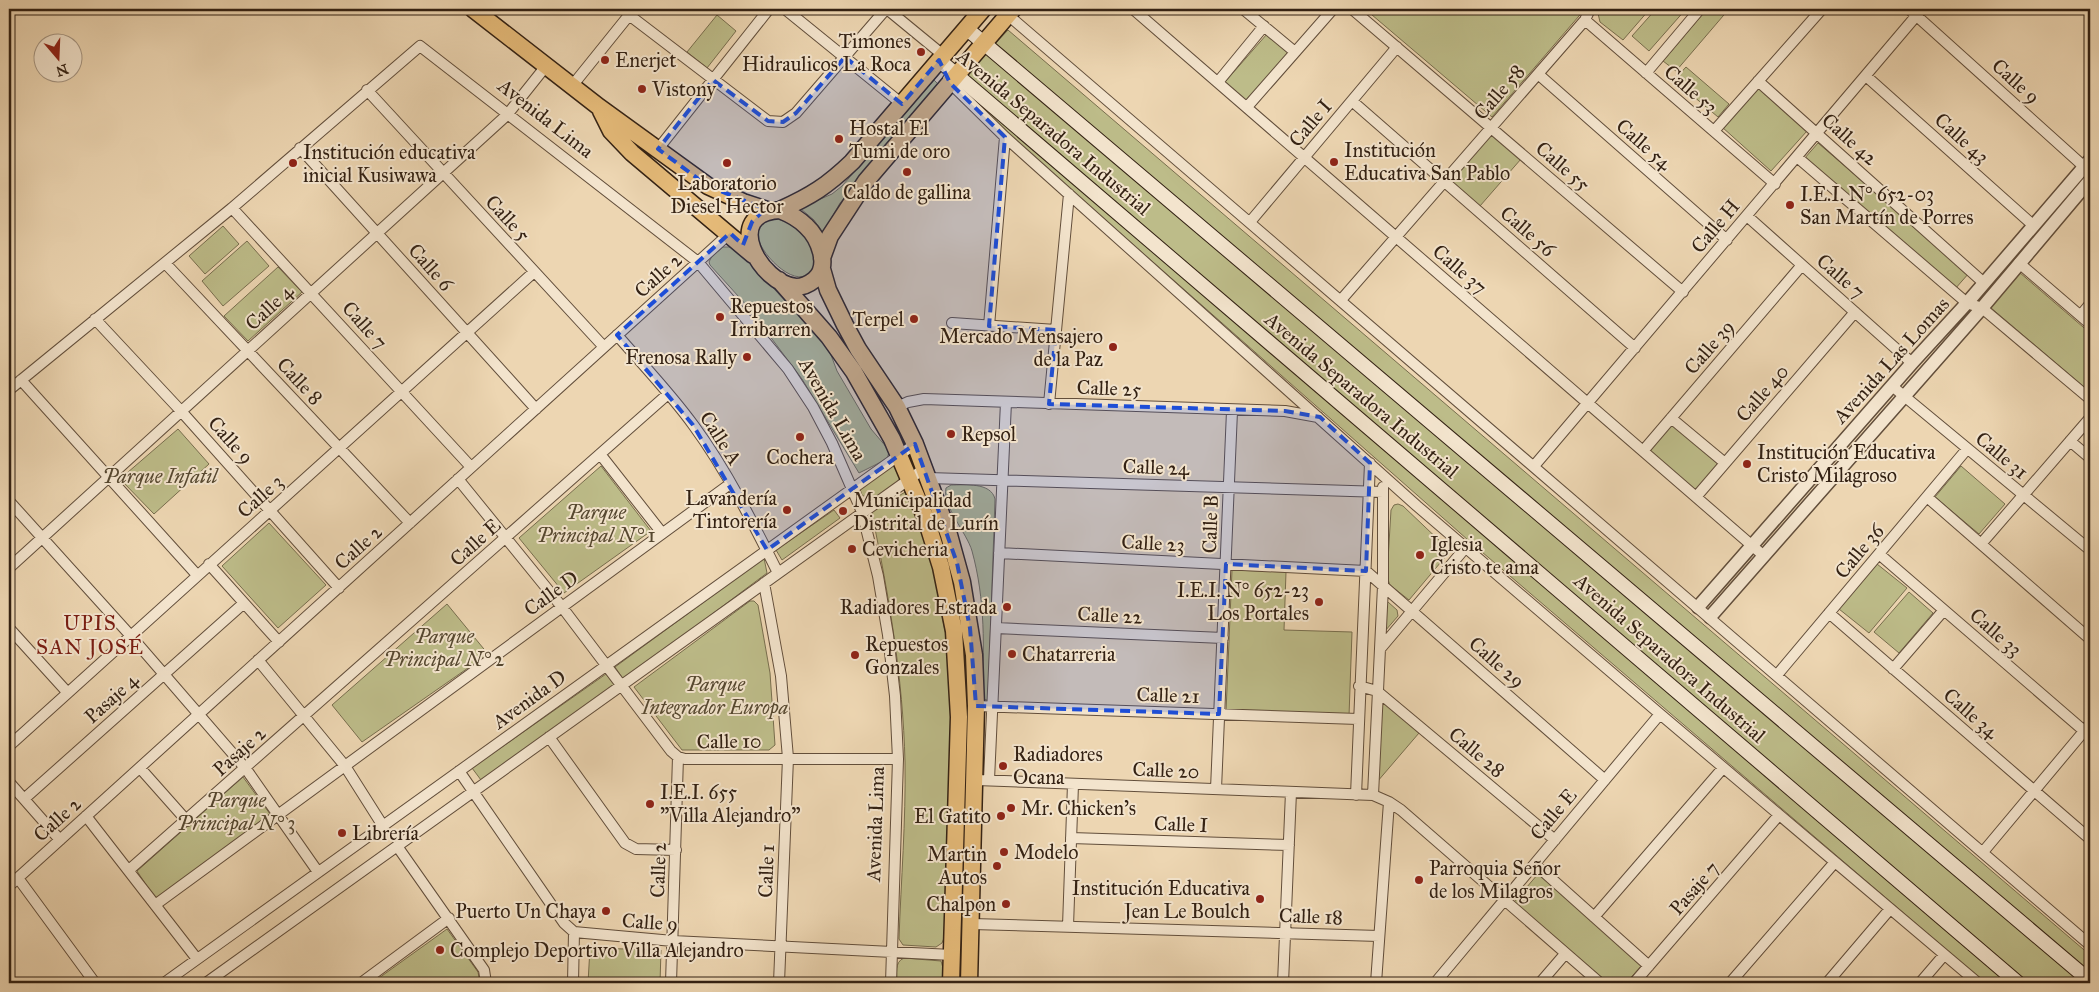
<svg xmlns="http://www.w3.org/2000/svg" width="2099" height="992" font-family="'IM FELL Great Primer',serif">
	<rect width="100%" height="100%" fill="#edd6b2"/>
	<filter id="stains"><feTurbulence type="fractalNoise" baseFrequency=".004" numOctaves="4"/><feColorMatrix values="0 0 0 0 .2 0 0 0 0 .09 0 0 0 0 .02 0 0 0 .5 -.17"/></filter>
	<radialGradient id="worn" r=".72"><stop offset=".6" stop-color="#630" stop-opacity="0"/><stop offset="1" stop-color="#630" stop-opacity=".3"/></radialGradient>
	<path fill="#bdbc89" stroke="#786e4e" d="M1365,9H1585L1492,117Z
		M1597,9H1647L1649,10L1623,40L1600,22Z
		M1656,9H1686L1649,51L1632,36Z
		M1707,9H1729L1676,71L1663,61Z
		M717,15L736,31L707,68L687,52Z
		M1008,30L2090,955V977L994,45Z
		M1267,34L1288,53L1247,101L1225,82Z
		M986,51L2083,983H2027L965,75Z
		M1686,67L1729,104L1718,117L1674,80Z
		M934,80L941,87L840,203L823,233L814,220L801,209L802,207L832,194L842,186Z
		M1758,88L1807,131L1771,171L1722,127Z
		M975,105L997,117L2011,983H1987L1976,975L1468,540Z
		M1492,133L1521,159L1480,206L1451,181Z
		M1818,143L1969,273L1955,289L1804,159Z
		M773,218C782,220 790,223 797,230C808,238 823,261 810,273C793,289 758,251 757,234C757,231 759,226 760,223Z
		M223,226L239,244L205,274L189,256Z
		M247,241L269,266L223,306L202,281Z
		M723,247H735L828,347L837,371L871,429L888,449L889,452L887,459L859,473L802,379L748,307L710,265L709,262L712,256Z
		M278,267L302,292L248,341L224,316Z
		M2019,272L2090,333V392L1990,307Z
		M1671,423L1718,464L1695,491L1648,449Z
		M178,429L209,464L154,514L120,479Z
		M601,466L651,531L564,593L519,538Z
		M894,466L898,469L901,477L897,482L871,500L862,495L860,489L861,485L889,467Z
		M1961,466L2005,504L1979,534L1935,497Z
		M951,485C965,485 991,482 995,499L988,700L981,699C985,650 985,598 972,551C967,533 942,506 946,488Z
		M907,491L931,556L951,663L953,713L944,938L942,943L936,947L903,945L899,939C901,880 906,821 905,762C903,678 889,596 872,514L873,511Z
		M1398,504L1403,506L1445,546L1446,556L1409,600L1390,585L1387,577L1391,510L1394,505Z
		M834,510L840,518L782,560L776,550Z
		M269,523L326,585L278,628L222,566Z
		M764,558L767,573L624,680L615,667Z
		M1877,564L1907,588L1869,633L1839,609Z
		M1232,570L1286,572L1284,630L1352,632L1349,716L1226,712Z
		M1909,592L1933,613L1899,653L1874,632Z
		M750,601H754L758,605L770,673L775,745L769,750H682L634,687Z
		M1385,602H1388L1397,610L1398,616L1385,631Z
		M447,604L488,654L362,742L332,705Z
		M606,674L615,686L481,780L472,768Z
		M1382,701L1419,733L1377,782Z
		M243,777L270,814L156,900L137,871Z
		M1538,874L1642,965L1626,983H1608L1514,902Z
		M447,929L478,972L480,983H372Z
		M590,948L661,950L660,983H588Z
		M904,958L941,961L943,968V983H897C897,974 894,962 904,958Z"/>
	<g fill="none" stroke-linecap="round" stroke-linejoin="round">
		<defs>
			<path id="minor" d="M785,9L902,104
				M887,9L943,55
				M1001,9L2090,945
				M1133,9L1764,556
				M1243,9L1295,52
				M1352,9L1683,292
				M1909,9L2090,172
				M629,15L768,121L783,122L796,113L886,9
				M1585,20L1775,184
				M1646,73L1700,9
				M1538,74L1727,240
				M1866,76L2034,226
				M948,79L950,83L1005,137L1417,506L1660,714L1978,983
				M1758,81L1984,283
				M1218,82L1264,26
				M572,86L634,9
				M367,90L604,347
				M1352,101L1635,348
				M1247,107L1333,9
				M1714,131L1822,9
				M300,148L536,409
				M658,149L769,9
				M1797,157L1967,303L1982,308L2090,399
				M232,208L471,467
				M1747,216L1912,363
				M1250,222L1397,47
				M165,263L410,523
				M2019,263L2090,324
				M1341,300L1585,20L1590,9
				M2081,315L2090,304
				M95,319L181,411L339,588
				M952,323L1056,330
				M989,326L1005,137
				M617,335C643,365 671,394 694,426C727,471 753,523 778,573
				M21,380L197,575
				M1892,386L2090,550
				M9,390L232,208L420,46L698,262L788,369L813,407L832,443L862,512L878,576L888,635L895,696L898,759L891,983
				M1049,404L1069,194
				M897,407L908,402L924,399L1285,411L1318,417
				M1671,418L1725,463
				M2070,441L2090,458
				M1643,451L1802,265
				M600,454L662,533
				M1534,466L1922,9
				M928,478L1383,492
				M458,479L562,607L671,751L678,757L685,759H898
				M1696,497L1855,312
				M1927,497L2090,639
				M9,501L130,635L246,769L318,872
				M1981,544L2090,418
				M999,553L1366,571L1605,780
				M1879,554L2090,736
				M209,564L279,642
				M9,568L507,115L546,66
				M764,583L781,676L788,758L779,983
				M1829,613L2090,839
				M9,628L67,692
				M996,628L1223,638
				M1380,649L1466,547
				M258,660L345,766L383,826
				M1893,669L1944,610
				M1777,675L1967,449
				M1359,686L1377,691L1555,840
				M976,706L1358,719
				M549,737L625,843L636,849L676,850
				M9,746L534,272
				M140,768L187,821
				M459,771L564,923L574,932L673,941L952,955
				M976,780L1373,795L1389,802L1401,810L1600,983
				M989,780L1006,402
				M9,782L60,840
				M1216,789L1232,411
				M1356,795L1370,463
				M1373,795L1383,586V487
				M24,799L244,603
				M86,816L197,959
				M1071,838L1289,845
				M397,846L484,970L486,983
				M1983,852L2090,724
				M1535,864L1649,966
				M129,870L668,394
				M18,878L95,983
				M9,886L730,233
				M155,905L730,484
				M1594,917L1723,768
				M972,924L1379,936
				M1068,926L1073,784
				M9,980L11,983
				M164,983L915,444
				M206,983L925,468
				M361,983L449,918
				M573,983L574,932
				M671,983L678,757
				M1283,983L1291,792
				M1376,983L1389,802
				M1435,983L1660,714
				M1540,983L1565,954
				M1634,983L1779,815
				M1730,983L1835,862
				M1827,983L1890,909
				M1920,983L1944,955"/>
			<path id="tertiary" d="M1698,607L1912,363L1967,303L2090,160
				M1710,617L1982,308L2090,180"/>
			<path id="secondary" d="M966,28L2090,981
				M939,60L2018,983"/>
			<path id="primary" d="M473,9L599,107L708,186L743,202L770,211
				M601,111L611,131L632,153L753,255
				M780,210C811,196 827,186 852,162L983,9
				M780,210C790,214 798,218 806,226C819,238 831,267 814,280C809,284 803,287 796,287C760,284 721,213 780,210Z
				M822,258L830,236L866,181L1013,9
				M822,269L828,290L845,325L858,349L897,407L915,444L949,535L962,582L974,655L976,706L969,983
				M779,280L829,337L854,372L892,439L926,519L941,567L954,631L959,717L951,983"/>
		</defs>
		<use href="#minor" stroke="#624e3b" stroke-width="12"/>
		<use href="#tertiary" stroke="#624e3b" stroke-width="15"/>
		<use href="#secondary" stroke="#332113" stroke-width="16"/>
		<use href="#primary" stroke="#332113" stroke-width="19"/>
		<use href="#minor" stroke="#f3e4cd" stroke-width="10"/>
		<use href="#tertiary" stroke="#f3e4cd" stroke-width="12"/>
		<use href="#secondary" stroke="#f3e4cd" stroke-width="14"/>
		<use href="#primary" stroke="#e6bb79" stroke-width="16"/>
	</g>
	<path fill="#1d4ed8" fill-opacity="0.2" stroke="#1d4ed8" stroke-width="4" stroke-dasharray="10 6" stroke-linejoin="round" d="M845,57L902,104L939,60L950,83L1005,137L989,326L1056,330L1049,404L1285,411L1320,417L1370,463L1366,571L1226,564L1219,714L976,706L970,628L957,563L915,444L767,550L693,425L617,335L730,233L743,245L752,222L765,209L708,186L658,149L713,80L768,121L783,122L796,113Z"/>
	<g fill="#8f2418" stroke="#f3e4cd" stroke-width="2">
		<circle cx="921" cy="52" r="5"/>
		<circle cx="605" cy="60" r="5"/>
		<circle cx="642" cy="89" r="5"/>
		<circle cx="839" cy="139" r="5"/>
		<circle cx="1334" cy="162" r="5"/>
		<circle cx="293" cy="163" r="5"/>
		<circle cx="727" cy="163" r="5"/>
		<circle cx="907" cy="172" r="5"/>
		<circle cx="1790" cy="205" r="5"/>
		<circle cx="720" cy="317" r="5"/>
		<circle cx="914" cy="319" r="5"/>
		<circle cx="1113" cy="347" r="5"/>
		<circle cx="747" cy="357" r="5"/>
		<circle cx="951" cy="434" r="5"/>
		<circle cx="800" cy="437" r="5"/>
		<circle cx="1747" cy="464" r="5"/>
		<circle cx="787" cy="510" r="5"/>
		<circle cx="843" cy="511" r="5"/>
		<circle cx="852" cy="549" r="5"/>
		<circle cx="1420" cy="555" r="5"/>
		<circle cx="1319" cy="602" r="5"/>
		<circle cx="1007" cy="607" r="5"/>
		<circle cx="1012" cy="654" r="5"/>
		<circle cx="855" cy="655" r="5"/>
		<circle cx="1003" cy="766" r="5"/>
		<circle cx="650" cy="804" r="5"/>
		<circle cx="1011" cy="808" r="5"/>
		<circle cx="1001" cy="816" r="5"/>
		<circle cx="342" cy="833" r="5"/>
		<circle cx="1004" cy="852" r="5"/>
		<circle cx="997" cy="866" r="5"/>
		<circle cx="1419" cy="880" r="5"/>
		<circle cx="1260" cy="899" r="5"/>
		<circle cx="1006" cy="904" r="5"/>
		<circle cx="606" cy="911" r="5"/>
		<circle cx="440" cy="950" r="5"/>
	</g>
	<g text-anchor="middle" dominant-baseline="central" stroke-width="4" stroke-linejoin="round" paint-order="stroke">
		<g font-size="20" fill="#332113" stroke="#f3e4cd" text-anchor="start">
			<text x="911" y="41" text-anchor="end">Timones<tspan x="911" dy="23">Hidraulicos La Roca</tspan></text>
			<text x="615" y="60">Enerjet</text>
			<text x="652" y="89">Vistony</text>
			<text x="849" y="128">Hostal El<tspan x="849" dy="23">Tumi de oro</tspan></text>
			<text x="1344" y="150">Institución<tspan x="1344" dy="23">Educativa San Pablo</tspan></text>
			<text x="303" y="152">Institución educativa<tspan x="303" dy="23">inicial Kusiwawa</tspan></text>
			<text x="727" y="183" text-anchor="middle">Laboratorio<tspan x="727" dy="23">Diesel Hector</tspan></text>
			<text x="907" y="192" text-anchor="middle">Caldo de gallina</text>
			<text x="1800" y="194">I.E.I. N° 652-03<tspan x="1800" dy="23">San Martín de Porres</tspan></text>
			<text x="730" y="306">Repuestos<tspan x="730" dy="23">Irribarren</tspan></text>
			<text x="904" y="319" text-anchor="end">Terpel</text>
			<text x="1103" y="336" text-anchor="end">Mercado Mensajero<tspan x="1103" dy="23">de la Paz</tspan></text>
			<text x="737" y="357" text-anchor="end">Frenosa Rally</text>
			<text x="961" y="434">Repsol</text>
			<text x="1757" y="452">Institución Educativa<tspan x="1757" dy="23">Cristo Milagroso</tspan></text>
			<text x="800" y="457" text-anchor="middle">Cochera</text>
			<text x="777" y="498" text-anchor="end">Lavandería<tspan x="777" dy="23">Tintorería</tspan></text>
			<text x="853" y="500">Municipalidad<tspan x="853" dy="23">Distrital de Lurín</tspan></text>
			<text x="1430" y="544">Iglesia<tspan x="1430" dy="23">Cristo te ama</tspan></text>
			<text x="862" y="549">Cevicheria</text>
			<text x="1309" y="590" text-anchor="end">I.E.I. N° 652-23<tspan x="1309" dy="23">Los Portales</tspan></text>
			<text x="997" y="607" text-anchor="end">Radiadores Estrada</text>
			<text x="865" y="644">Repuestos<tspan x="865" dy="23">Gonzales</tspan></text>
			<text x="1022" y="654">Chatarreria</text>
			<text x="1013" y="754">Radiadores<tspan x="1013" dy="23">Ocana</tspan></text>
			<text x="660" y="792">I.E.I. 655<tspan x="660" dy="23">"Villa Alejandro"</tspan></text>
			<text x="1021" y="808">Mr. Chicken's</text>
			<text x="991" y="816" text-anchor="end">El Gatito</text>
			<text x="352" y="833">Librería</text>
			<text x="1014" y="852">Modelo</text>
			<text x="987" y="854" text-anchor="end">Martin<tspan x="987" dy="23">Autos</tspan></text>
			<text x="1429" y="868">Parroquia Señor<tspan x="1429" dy="23">de los Milagros</tspan></text>
			<text x="1250" y="888" text-anchor="end">Institución Educativa<tspan x="1250" dy="23">Jean Le Boulch</tspan></text>
			<text x="996" y="904" text-anchor="end">Chalpon</text>
			<text x="596" y="911" text-anchor="end">Puerto Un Chaya</text>
			<text x="450" y="950">Complejo Deportivo Villa Alejandro</text>
		</g>
		<g font-size="20" fill="#332113" stroke="#f3e4cd">
			<text transform="translate(2016 81) rotate(42)">Calle 9</text>
			<text transform="translate(1691 89) rotate(41)">Calle 53</text>
			<text transform="translate(1499 92) rotate(-49)">Calle 58</text>
			<text transform="translate(546 118) rotate(38)">Avenida Lima</text>
			<text transform="translate(1310 123) rotate(-50)">Calle I</text>
			<text transform="translate(1054 132) rotate(40)">Avenida Separadora Industrial</text>
			<text transform="translate(1962 138) rotate(42)">Calle 43</text>
			<text transform="translate(1850 139) rotate(42)">Calle 42</text>
			<text transform="translate(1644 144) rotate(41)">Calle 54</text>
			<text transform="translate(1563 166) rotate(41)">Calle 55</text>
			<text transform="translate(508 218) rotate(47)">Calle 5</text>
			<text transform="translate(1715 226) rotate(-50)">Calle H</text>
			<text transform="translate(1528 231) rotate(41)">Calle 56</text>
			<text transform="translate(431 267) rotate(48)">Calle 6</text>
			<text transform="translate(1460 269) rotate(41)">Calle 37</text>
			<text transform="translate(658 275) rotate(-42)">Calle 2</text>
			<text transform="translate(1841 276) rotate(41)">Calle 7</text>
			<text transform="translate(269 307) rotate(-43)">Calle 4</text>
			<text transform="translate(365 325) rotate(48)">Calle 7</text>
			<text transform="translate(1709 347) rotate(-49)">Calle 39</text>
			<text transform="translate(1891 360) rotate(-48)">Avenida Las Lomas</text>
			<text transform="translate(300 381) rotate(47)">Calle 8</text>
			<text transform="translate(1109 388) rotate(2)">Calle 25</text>
			<text transform="translate(1762 393) rotate(-49)">Calle 40</text>
			<text transform="translate(1362 395) rotate(40)">Avenida Separadora Industrial</text>
			<text transform="translate(833 409) rotate(60)">Avenida Lima</text>
			<text transform="translate(721 438) rotate(57)">Calle A</text>
			<text transform="translate(231 440) rotate(48)">Calle 9</text>
			<text transform="translate(2002 455) rotate(40)">Calle 31</text>
			<text transform="translate(1156 467) rotate(2)">Calle 24</text>
			<text transform="translate(260 496) rotate(-42)">Calle 3</text>
			<text transform="translate(1210 524) rotate(-88)">Calle B</text>
			<text transform="translate(475 542) rotate(-42)">Calle E</text>
			<text transform="translate(1153 543) rotate(3)">Calle 23</text>
			<text transform="translate(358 547) rotate(-42)">Calle 2</text>
			<text transform="translate(1859 551) rotate(-50)">Calle 36</text>
			<text transform="translate(551 593) rotate(-36)">Calle D</text>
			<text transform="translate(1110 615) rotate(3)">Calle 22</text>
			<text transform="translate(1996 632) rotate(41)">Calle 33</text>
			<text transform="translate(1670 658) rotate(41)">Avenida Separadora Industrial</text>
			<text transform="translate(1497 662) rotate(41)">Calle 29</text>
			<text transform="translate(1168 695) rotate(2)">Calle 21</text>
			<text transform="translate(111 698) rotate(-42)">Pasaje 4</text>
			<text transform="translate(529 699) rotate(-36)">Avenida D</text>
			<text transform="translate(1971 713) rotate(41)">Calle 34</text>
			<text transform="translate(729 741) rotate(-1)">Calle 10</text>
			<text transform="translate(239 751) rotate(-42)">Pasaje 2</text>
			<text transform="translate(1477 752) rotate(40)">Calle 28</text>
			<text transform="translate(1166 770) rotate(2)">Calle 20</text>
			<text transform="translate(1553 814) rotate(-50)">Calle E</text>
			<text transform="translate(57 819) rotate(-42)">Calle 2</text>
			<text transform="translate(875 824) rotate(-88)">Avenida Lima</text>
			<text transform="translate(1181 824) rotate(2)">Calle I</text>
			<text transform="translate(658 870) rotate(-88)">Calle 2</text>
			<text transform="translate(766 871) rotate(-88)">Calle 1</text>
			<text transform="translate(1694 888) rotate(-49)">Pasaje 7</text>
			<text transform="translate(1311 916) rotate(2)">Calle 18</text>
			<text transform="translate(650 922) rotate(4)">Calle 9</text>
		</g>
		<g font-size="20" font-style="italic" fill="#564830" stroke="#f3e4cd">
			<text x="160" y="476">Parque Infatil</text>
			<text x="596" y="512">Parque<tspan x="596" dy="23">Principal N° 1</tspan></text>
			<text x="444" y="636">Parque<tspan x="444" dy="23">Principal N° 2</tspan></text>
			<text x="715" y="684">Parque<tspan x="715" dy="23">Integrador Europa</tspan></text>
			<text x="236" y="800">Parque<tspan x="236" dy="23">Principal N° 3</tspan></text>
		</g>
		<g font-size="21" letter-spacing="1" fill="#7a1f14" stroke="#f3e4cd">
			<text x="90" y="623">UPIS<tspan x="90" dy="24">SAN JOSÉ</tspan></text>
		</g>
	</g>
	<rect width="2099" height="992" fill="none" stroke="#edd6b2" stroke-width="30"/>
	<rect x="10" y="10" width="2079" height="972" fill="none" stroke="#332113" stroke-width="2.5"/>
	<rect x="15" y="15" width="2069" height="962" fill="none" stroke="#332113"/>
	<g transform="translate(58 58) rotate(161)"><circle r="24" fill="#f3e4cd" stroke="#a69683"/>
	<path d="M0-4L9 19L0 12L-9 19Z" fill="#8f2418"/>
	<text y="-8" font-size="14" font-weight="bold" text-anchor="middle" fill="#332113">N</text>
	</g>
	<rect width="100%" height="100%" filter="url(#stains)"/>
	<rect width="100%" height="100%" fill="url(#worn)"/>
</svg>
